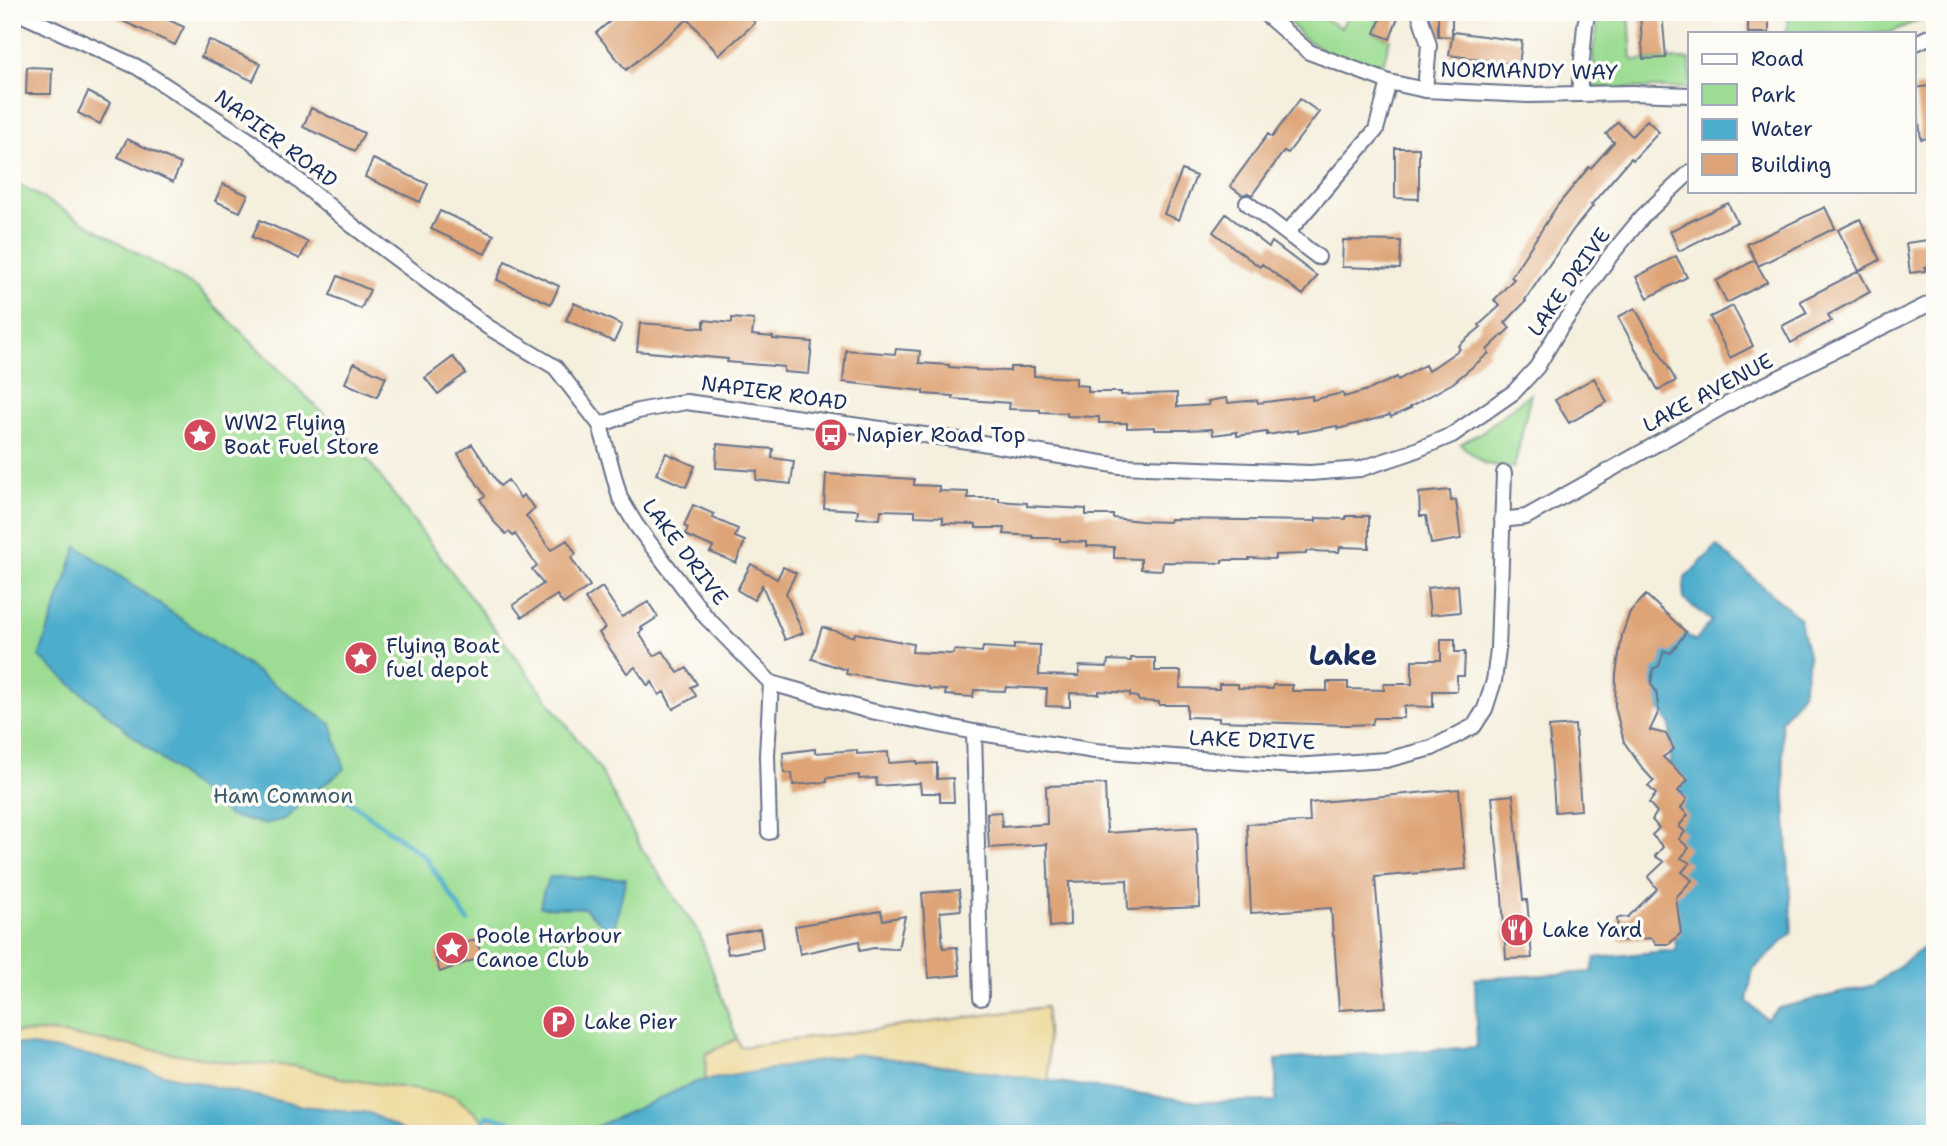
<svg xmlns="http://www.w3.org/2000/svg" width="1947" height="1146" font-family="'Shantell Sans',sans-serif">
	<rect width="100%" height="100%" fill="#fdfcf7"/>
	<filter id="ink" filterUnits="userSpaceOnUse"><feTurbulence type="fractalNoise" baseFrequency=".0143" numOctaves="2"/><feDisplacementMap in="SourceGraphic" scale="14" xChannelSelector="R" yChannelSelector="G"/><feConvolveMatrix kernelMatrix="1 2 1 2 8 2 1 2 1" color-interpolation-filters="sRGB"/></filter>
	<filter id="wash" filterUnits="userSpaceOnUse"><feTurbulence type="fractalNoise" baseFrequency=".00686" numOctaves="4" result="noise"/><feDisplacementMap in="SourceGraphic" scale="28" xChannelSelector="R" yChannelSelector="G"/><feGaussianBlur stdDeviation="1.57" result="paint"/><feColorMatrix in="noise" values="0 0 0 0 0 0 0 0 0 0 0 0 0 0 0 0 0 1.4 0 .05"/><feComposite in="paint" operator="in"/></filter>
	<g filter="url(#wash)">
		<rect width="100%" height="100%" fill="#f5efdd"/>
		<path fill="#9cdd93" stroke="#5c8678" stroke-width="2" d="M1282,12H1312L1341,28L1350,12H1383L1375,33L1390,39L1381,72L1330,54L1301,36Z
			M1601,12H1629L1632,60L1690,59V88H1594L1593,49Z
			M1788,12H1935V13L1889,33H1787Z
			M12,180L197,288L361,451L599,768L642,849L699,933L737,1039L706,1054L705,1100L640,1134H521L503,1120L482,1119L455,1096L340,1078L294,1066L224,1062L51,1032L12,1033Z
			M1531,393L1514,468L1485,464L1460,444L1483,431Z"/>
		<path fill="#eeda9e" stroke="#84847e" stroke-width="2" d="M1046,1007L1050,1100H705L706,1054L737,1039L740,1047Z
			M51,1032L224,1062L294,1066L340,1078L455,1096L482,1119L503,1120L521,1134H151L12,1110V1033Z"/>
		<path fill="#4dadcc" stroke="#346e95" stroke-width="2" d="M77,546L331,724L345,769L311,794L285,819L264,824L229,816L39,657Z
			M1717,546L1799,618L1809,658L1802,694L1781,721L1792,933L1753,969L1747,1001L1766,1019L1779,1008L1874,985L1927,945L1935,944V1134H580L696,1082L859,1054L1199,1102L1276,1101V1060L1477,1047L1475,979L1592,972L1595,958L1676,950L1670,723L1649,697L1643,655L1666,619L1695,641L1712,621L1683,599L1685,578Z
			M550,877L626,878L613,934L584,908L540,907L544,889Z
			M12,1043L84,1054L228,1090L303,1106L370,1113L407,1133L415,1134H12Z"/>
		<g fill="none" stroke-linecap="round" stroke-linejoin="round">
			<path stroke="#4dadcc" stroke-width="5" d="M341,793L352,803L425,857L468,921
				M476,1134L487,1116L509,1121L503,1134"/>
		</g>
		<g id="blocks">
			<path fill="#dea477" d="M103,12H151L184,27L175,45Z
				M621,12H746L755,23L719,55L688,19L626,70L596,33Z
				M1383,12H1400L1390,39L1375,33Z
				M1438,12H1452V37L1438,36Z
				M1640,12H1662L1666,58L1643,59Z
				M1748,12H1769V33H1748Z
				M1453,32L1522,41L1519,65L1449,55Z
				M209,40L261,64L253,81L201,57Z
				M27,67L52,68L51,94H26Z
				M1935,85V138L1921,139L1915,88Z
				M88,92L110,103L100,124L78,113Z
				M1300,99L1319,112L1288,153L1284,151L1252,195L1248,193L1242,195L1230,186L1268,134L1272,137Z
				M311,108L364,133L355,151L303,127Z
				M1647,120L1659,132L1633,160L1631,158L1591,205L1593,206L1573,230L1525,300L1526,301L1505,323L1510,328L1487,350L1489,353L1453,383L1410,407L1411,408L1391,417L1390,415L1338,429L1337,426L1298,433V430L1267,435V432L1237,436V432L1213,435L1212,429L1186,430H1155V427L1127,428V423H1099V417L1067,416V413L1040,412V410L1009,409L1010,403L953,399V396L923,394V391L843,382L846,350L895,354L896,349L920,351L919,363L949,365V367L976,369V370L1010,371V367H1034V376L1076,378V385L1088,386V392H1121V395L1177,393V407L1209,405L1208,401L1227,398L1228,403L1257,400L1258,403L1312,396V400L1343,393L1344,397L1371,389L1397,377L1398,380L1425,365L1428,371L1460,349L1458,346L1481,327L1479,325L1500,306L1494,300L1514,279L1511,277L1557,206L1589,167L1591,168L1614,142L1606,134L1618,122L1632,136Z
				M127,139L181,164L173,182L118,157Z
				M1395,148H1419V199L1395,198Z
				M373,159L428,184L420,202L365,177Z
				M1182,170L1196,176L1179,220L1164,214Z
				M223,184L248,195L240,212L215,201Z
				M1728,203L1737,222L1679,251L1670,231Z
				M1825,207L1835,228L1758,266L1767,282L1727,303L1716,281L1755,260L1758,265L1747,244Z
				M440,211L494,235L485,254L431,229Z
				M1226,214L1269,247L1272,242L1317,276L1303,295L1262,264L1260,267L1213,232Z
				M1860,219L1880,260L1859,271L1838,230Z
				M260,220L308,242L300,259L252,237Z
				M1935,239V266L1925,267V271L1910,273L1906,243Z
				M1343,240L1401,241L1400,269L1342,267Z
				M1676,256L1687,277L1648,298L1636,277Z
				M505,261L559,286L551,304L497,280Z
				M1859,271L1870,292L1828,315L1831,321L1791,343L1782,326L1807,313L1800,301Z
				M338,276L370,290L361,309L330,295Z
				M574,303L622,325L614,342L566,320Z
				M1733,306L1753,346L1730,358L1710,317Z
				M1635,308L1676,381L1658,390L1618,317Z
				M732,318L754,320L752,335L773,337V339L812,342L809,374L784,372V367L727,362L728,359L637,351L640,323L704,328V320L732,323Z
				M453,357L466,373L438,394L425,378Z
				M354,363L386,377L377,397L345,383Z
				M1594,378L1607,402L1569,423L1555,400Z
				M472,444L500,486L508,480L520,498L523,495L535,508L526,516L551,550L567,540L576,554L571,558L590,586L563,604L557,595L522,617L513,605L543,584L532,569L537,566L515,534L513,536L509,532L506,534L494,522L480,499L485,496L458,454Z
				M717,444L773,449L772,458L794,461L791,484L756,480L757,471L716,468Z
				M666,453L695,466L686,487L656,474Z
				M826,474L914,479V485L939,486V491L968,492V498H999V501L1027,503V506L1086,509V515H1113V518L1141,521L1169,522L1170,519L1316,521V518L1346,519V516H1369V548L1340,547L1339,552L1306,551V554L1275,555V559L1249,558V560H1222V563L1163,562L1162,570L1141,569V559L1114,558V547L1087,546V542L1060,541V538H1033V536L1004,534L1005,528H976V524L943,523V517L915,516V511L881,510L880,519L857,518L858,510L824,508Z
				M1450,490L1451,501L1456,500L1461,539L1431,544L1426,516H1420L1419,493Z
				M693,505L714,514L713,518L738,529L735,537L745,541L736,563L710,552L713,547L685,535L688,528L684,526Z
				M751,564L777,579L783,567L796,573L786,593L803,633L785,640L762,585L754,600L737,590Z
				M1458,585L1460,612L1430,615L1427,588Z
				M602,587L622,617L648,602L658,617L641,628L643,630L639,633L654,656L663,651L678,673L687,668L697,684L691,687L696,696L673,709L664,692L659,695L652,682L648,686L635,667L627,673L599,633L605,628L585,599Z
				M1646,595L1686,632L1671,653L1664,651L1659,666L1653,669L1651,684L1656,691L1659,711L1650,730L1666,734L1674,749L1663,757L1688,780L1678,791L1687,799L1681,808L1688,815L1679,826L1685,832L1679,839L1689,848L1681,858L1690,863L1682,872L1692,880L1676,897L1681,933L1669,944H1656L1652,938L1619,941L1617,918L1628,917L1657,889L1648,877L1664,862L1655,856L1663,847L1652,835L1659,828L1652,820L1657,812L1649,803L1656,794L1648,786L1654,781L1643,769L1624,742L1615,707L1616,674L1622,635L1630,612Z
				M822,627L854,637L855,633L913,644L912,652L953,654L954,650L982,652L983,647L1014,649V644L1040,645L1039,675L1079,676V666L1107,667L1108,660L1131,661V658H1155V671H1181L1180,688L1219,689V684H1238V688L1273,689V685H1292V691H1327V682H1348V689L1384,690V684H1412V660H1441V639H1455V652H1465L1464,676H1457V691H1433V707L1404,706V718H1374L1372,724L1347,725L1219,721V718L1187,717V705H1159V702L1139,701L1137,697L1130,696V693L1099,691V694L1070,693V707L1046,706L1047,689L1006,687L1005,691L974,690L973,697L945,695L946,690L929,689V687L846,674L847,670L812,659Z
				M1575,725L1581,810L1555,812L1549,727Z
				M815,749V753L857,750V754L888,752L889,763L917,761V764L937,763V779L953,778L954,802H940V793H921L920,783L877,786L876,778L859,779V775L827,778V782L793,785L792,773H784L783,753Z
				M1105,784L1107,833L1197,827L1200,907L1128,910L1127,880L1069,882L1070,925L1050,927L1047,844L989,848L987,813L1001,812L1002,827L1047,824L1046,786Z
				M1459,789L1466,869L1375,877L1386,1007L1339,1010L1334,936H1333L1331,908L1251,913L1247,824L1310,822L1309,803Z
				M1513,795L1523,900H1527L1532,958L1506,959L1502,897L1492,797Z
				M959,890L961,910L940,912L943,948L957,947L960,975L929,978L922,893Z
				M881,911L883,920L905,916L898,949L874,948L860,951L859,941L800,954L795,926Z
				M760,929L763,948L728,954L725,935Z
				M476,939L482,957L440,972L434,954Z"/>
		</g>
	</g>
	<g filter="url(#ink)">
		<use href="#blocks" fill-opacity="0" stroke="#67728a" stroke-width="2"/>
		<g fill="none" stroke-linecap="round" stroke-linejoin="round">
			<defs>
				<path id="street" d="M16,12L137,67L252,142L353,226L488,327L555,367L600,425L620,498L636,525L706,617L771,683L866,710L974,732L1095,751L1293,766L1386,760L1432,748L1474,726L1485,709L1494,681L1498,649L1504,473
					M1263,12L1309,52L1389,82L1425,90L1528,95L1632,93L1690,95
					M1419,12L1429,45L1425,90
					M1914,44L1935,34
					M1579,94L1585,25L1588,12
					M1247,203L1318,257
					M1287,233L1376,130L1389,82
					M600,425L638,411L686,402L982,443L1120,466L1310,473L1360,469L1409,453L1452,435L1514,392L1537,367L1560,328L1610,256L1643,216L1690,172
					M1502,520L1526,517L1742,396L1935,301
					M974,732L981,998
					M769,832L767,755L771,683"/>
			</defs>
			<use href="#street" stroke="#67728a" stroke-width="18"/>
			<use href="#street" stroke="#fff" stroke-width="14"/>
		</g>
	</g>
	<defs>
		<symbol id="sight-disc" viewBox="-11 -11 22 22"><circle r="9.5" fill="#d1495b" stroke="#fdfcf7"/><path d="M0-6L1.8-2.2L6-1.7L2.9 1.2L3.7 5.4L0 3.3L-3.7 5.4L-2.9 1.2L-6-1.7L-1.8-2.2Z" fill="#fff"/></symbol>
		<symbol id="bus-disc" viewBox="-11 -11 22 22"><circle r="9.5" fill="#d1495b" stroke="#fdfcf7"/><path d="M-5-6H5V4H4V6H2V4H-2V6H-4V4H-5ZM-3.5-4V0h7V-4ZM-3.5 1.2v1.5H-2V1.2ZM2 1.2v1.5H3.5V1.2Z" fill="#fff"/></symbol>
		<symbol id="restaurant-disc" viewBox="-11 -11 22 22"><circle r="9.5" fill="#d1495b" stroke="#fdfcf7"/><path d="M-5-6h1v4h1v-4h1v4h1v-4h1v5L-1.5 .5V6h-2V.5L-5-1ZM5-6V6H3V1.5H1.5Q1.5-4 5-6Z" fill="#fff"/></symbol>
		<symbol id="parking-disc" viewBox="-11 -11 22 22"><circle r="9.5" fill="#d1495b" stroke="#fdfcf7"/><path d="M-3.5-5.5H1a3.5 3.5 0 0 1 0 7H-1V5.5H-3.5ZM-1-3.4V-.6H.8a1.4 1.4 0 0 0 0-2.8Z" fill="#fff"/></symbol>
	</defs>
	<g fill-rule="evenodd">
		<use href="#sight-disc" x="181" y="416" width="38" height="38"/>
		<use href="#bus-disc" x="812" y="416" width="38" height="38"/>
		<use href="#sight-disc" x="342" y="639" width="38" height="38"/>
		<use href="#restaurant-disc" x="1498" y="911" width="38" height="38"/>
		<use href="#sight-disc" x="433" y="929" width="38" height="38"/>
		<use href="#parking-disc" x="540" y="1003" width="38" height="38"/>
	</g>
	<g text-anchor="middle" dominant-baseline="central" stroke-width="7" stroke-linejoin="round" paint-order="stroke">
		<g font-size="21" fill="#1b2f5e" stroke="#fdfcf7">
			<text transform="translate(1529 71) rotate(1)">NORMANDY WAY</text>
			<text transform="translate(276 139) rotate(37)">NAPIER ROAD</text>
			<text transform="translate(1569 282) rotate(-55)">LAKE DRIVE</text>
			<text transform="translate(774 393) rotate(8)">NAPIER ROAD</text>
			<text transform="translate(1708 393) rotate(-28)">LAKE AVENUE</text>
			<text transform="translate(685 552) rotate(53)">LAKE DRIVE</text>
			<text transform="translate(1252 740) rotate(2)">LAKE DRIVE</text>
		</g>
		<g font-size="21" fill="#1b2f5e" stroke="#fdfcf7" text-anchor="start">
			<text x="224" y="423">WW2 Flying<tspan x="224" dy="24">Boat Fuel Store</tspan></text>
			<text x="856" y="435">Napier Road Top</text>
			<text x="386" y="646">Flying Boat<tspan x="386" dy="24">fuel depot</tspan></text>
			<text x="1542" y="930">Lake Yard</text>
			<text x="476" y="936">Poole Harbour<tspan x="476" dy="24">Canoe Club</tspan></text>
			<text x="584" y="1022">Lake Pier</text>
		</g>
		<g font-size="21" fill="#3b5a6b" stroke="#fdfcf7">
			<text x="283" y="796">Ham Common</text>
		</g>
		<g font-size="28" font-weight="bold" fill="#1b2f5e" stroke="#fdfcf7">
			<text x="1343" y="655">Lake</text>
		</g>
	</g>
	<rect width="1947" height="1146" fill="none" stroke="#fdfcf7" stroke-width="42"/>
	<rect x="1688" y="32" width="228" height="161" fill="#fdfcf7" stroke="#a3aaba" stroke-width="2"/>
	<rect x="1702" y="54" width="35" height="10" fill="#ffffff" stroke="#a3aaba" stroke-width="2"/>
	<text x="1751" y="66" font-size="21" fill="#1b2f5e">Road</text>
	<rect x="1702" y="84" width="35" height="21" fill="#9cdd93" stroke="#a3aaba" stroke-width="2"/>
	<text x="1751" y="102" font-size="21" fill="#1b2f5e">Park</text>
	<rect x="1702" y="119" width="35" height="21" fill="#4dadcc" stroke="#a3aaba" stroke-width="2"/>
	<text x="1751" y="136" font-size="21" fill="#1b2f5e">Water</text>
	<rect x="1702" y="154" width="35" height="21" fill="#dea477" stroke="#a3aaba" stroke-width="2"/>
	<text x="1751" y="172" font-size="21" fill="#1b2f5e">Building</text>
</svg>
